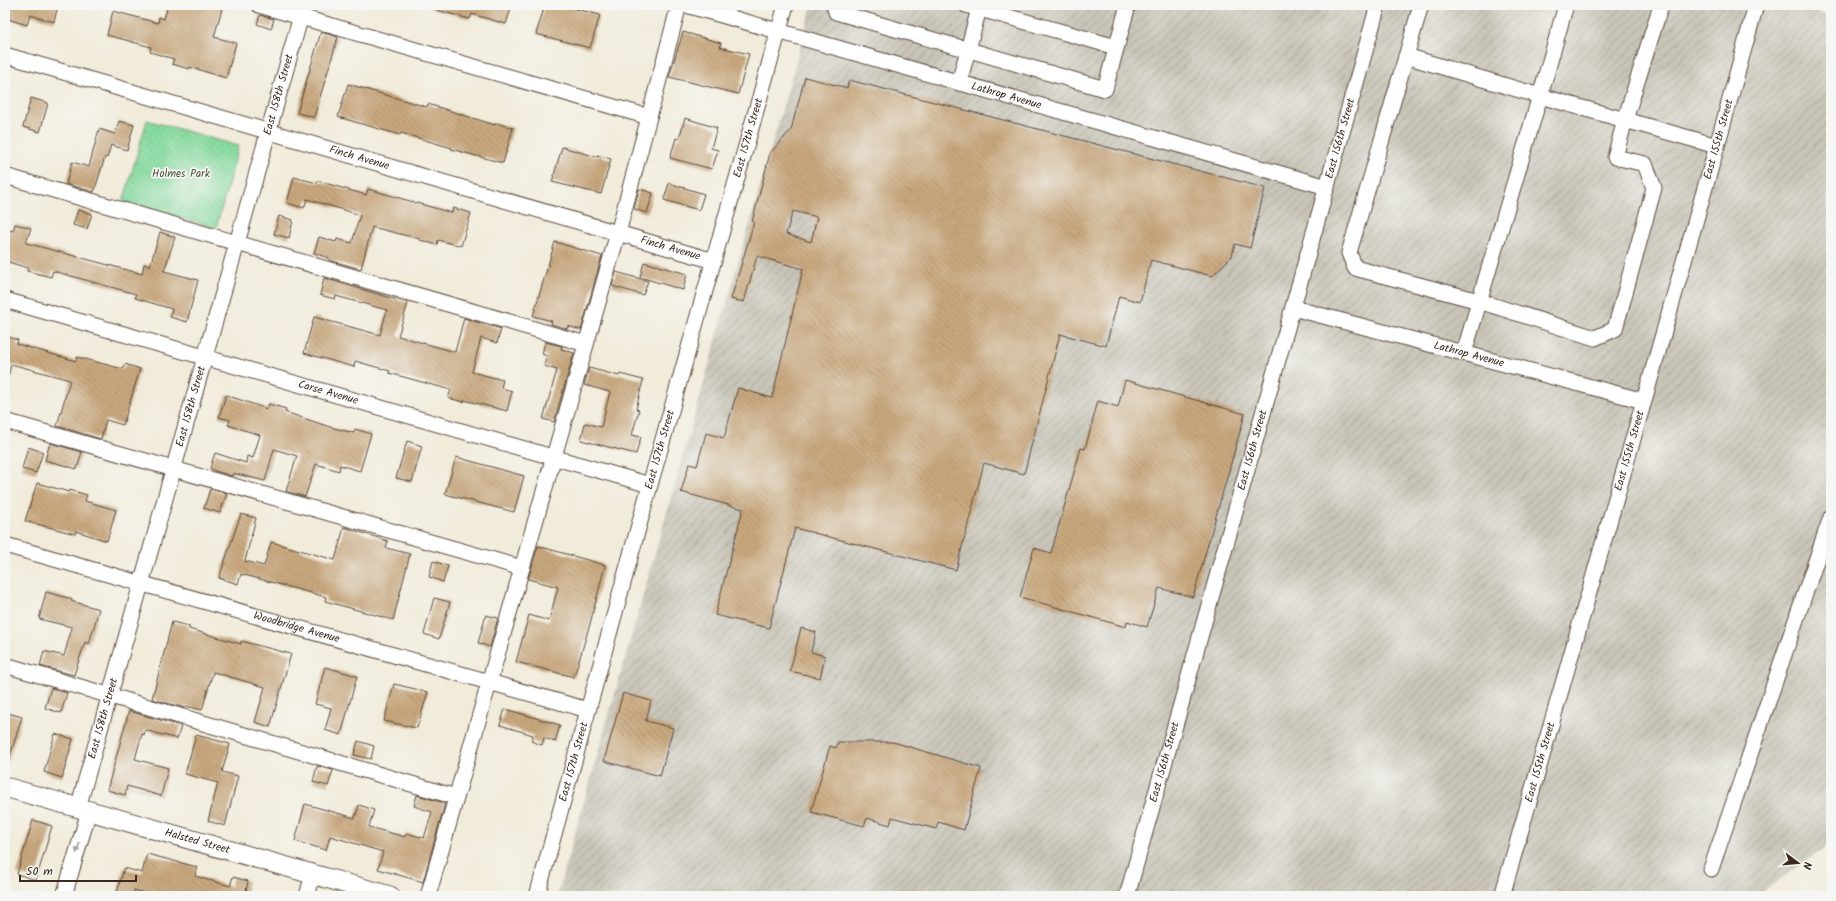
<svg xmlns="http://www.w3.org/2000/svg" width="1836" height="901" font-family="Kalam,sans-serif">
	<defs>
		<pattern id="industrial-furrows" width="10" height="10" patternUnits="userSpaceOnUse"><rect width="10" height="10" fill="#c8c4b8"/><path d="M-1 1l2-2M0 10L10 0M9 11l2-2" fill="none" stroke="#a49f95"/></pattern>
		<pattern id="park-dots" width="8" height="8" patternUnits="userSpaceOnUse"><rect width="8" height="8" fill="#84da9e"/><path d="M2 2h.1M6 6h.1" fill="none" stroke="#73bb88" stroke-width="1.8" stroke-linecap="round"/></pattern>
		<pattern id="building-back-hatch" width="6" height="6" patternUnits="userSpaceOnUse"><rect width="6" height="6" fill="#c9a87e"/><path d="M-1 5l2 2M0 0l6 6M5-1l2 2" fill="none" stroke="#a48967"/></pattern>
	</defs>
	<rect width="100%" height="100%" fill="#f6f6f2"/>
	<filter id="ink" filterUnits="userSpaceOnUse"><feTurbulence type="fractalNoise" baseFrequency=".025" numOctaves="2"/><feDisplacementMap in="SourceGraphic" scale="8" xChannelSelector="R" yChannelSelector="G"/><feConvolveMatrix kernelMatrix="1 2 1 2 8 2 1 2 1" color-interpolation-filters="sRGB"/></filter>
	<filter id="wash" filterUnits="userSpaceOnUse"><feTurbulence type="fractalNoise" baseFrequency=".012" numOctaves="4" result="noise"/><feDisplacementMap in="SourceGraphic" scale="16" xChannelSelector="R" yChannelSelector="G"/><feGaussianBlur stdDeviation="0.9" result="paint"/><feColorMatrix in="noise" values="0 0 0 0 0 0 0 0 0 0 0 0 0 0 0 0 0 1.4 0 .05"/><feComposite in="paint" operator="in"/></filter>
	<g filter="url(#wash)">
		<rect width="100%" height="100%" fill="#f1ebd9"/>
		<path fill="url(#industrial-furrows)" d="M812,5H1811L1831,21V843L1757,896H557Z"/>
		<path fill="url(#park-dots)" stroke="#60825e" d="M147,120L239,146L216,228L123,202Z"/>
		<g id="blocks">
			<path fill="url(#building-back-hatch)" fill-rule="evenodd" d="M5,5H58L54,22L30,15L27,25L5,18Z
				M168,5H223L214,37L236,43L226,78L190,67L189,69L172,64L174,59L150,52L151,47L107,35L113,11L158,23L159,17L164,19Z
				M433,5H512L506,24L472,14L470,19L433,9Z
				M545,5H561L600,15L590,48L536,34Z
				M260,15L274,19L271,29L257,24Z
				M321,32L338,37L314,117L297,113Z
				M683,32L721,43L720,47L749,54L738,94L669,77Z
				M805,77L847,88L849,80L1265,188L1250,248L1235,244L1232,256L1212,276L1151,260L1140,302L1119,296L1106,346L1060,334L1024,474L984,463L956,570L795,528L769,628L715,615L743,509L681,492L689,464L697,466L706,433L724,438L738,388L772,398L803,269L757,256L744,302L731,299L754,222H752L770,153L791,130ZM793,211L817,217L811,242L786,234Z
				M348,84L427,107L428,104L495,125L496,123L513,128L503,163L451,149L452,148L401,133L400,135L338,117Z
				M31,98L48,103L40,132L23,127Z
				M685,118L717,128L711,148L718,150L712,169L670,158L676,138L679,139Z
				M119,121L134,125L127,150L111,145L107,158L105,157L94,192L66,184L72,162L89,167L99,129L115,134Z
				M562,147L597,157V155L611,159L601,194L552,182Z
				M294,177L317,183L318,181L366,195L368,189L452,213L453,208L471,213L461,246L438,240L437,245L420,240V239L372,227L361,269L329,260V258L314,253L319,237L336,242L337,239L352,243L360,215L307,199L304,208L287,203Z
				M669,183L704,194L699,210L664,200Z
				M639,189L653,193L647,213L634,209Z
				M78,210L92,214L87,229L73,225Z
				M279,216L293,220L289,238L274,234Z
				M15,224L31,228L26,243L142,274L144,264L150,266L160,232L175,237L164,271L198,280L187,322L170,317L172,309L135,298L136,294L53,271L51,277L27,271L28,268L5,261V229L13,231Z
				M555,242L602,256L581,330L568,326L567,329L551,324L552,321L533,316Z
				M644,262L687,274L683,290L640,277Z
				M616,272L648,281L643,295L612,286Z
				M324,278L408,303L398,336L455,352L464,318L501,329L497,343L481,338L472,372L503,380L501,388L512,391L507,411L464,400V402L448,398L451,390L389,373L390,371L355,361L354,367L304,353L314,317L380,335L387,310L336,296L335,299L320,295Z
				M5,336L18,340L17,344L76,361L77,357L123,369L125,364L140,369L123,425L106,420L101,439L57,426L70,380L11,364L9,374L5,373Z
				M545,342L562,346L561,349L574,353L554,422L543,419L557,370L544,366L547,356L542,354Z
				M589,368L619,376L620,374L643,380L636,409L639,410L632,435L641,437L636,454L581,440L585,423L601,427L610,392L584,385Z
				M1125,380L1245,414L1193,597L1159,588L1147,627L1127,621L1126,627L1020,597L1034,548L1051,553L1081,448L1085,449L1098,401L1118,407Z
				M226,395L267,409L269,404L286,409L285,412L330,427L354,433L355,429L371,434L360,471L340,465L339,471L316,464L305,497L286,491L297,456L274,449L265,481L233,473L232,476L215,471L210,468L215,453L246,463L247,456L253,458L260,435L228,425L230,420L219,417Z
				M407,441L422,446L412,482L396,478Z
				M50,443L82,452L77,469L45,460Z
				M28,447L43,452L36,473L22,469Z
				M456,457L524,476L514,512L445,494Z
				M37,483L69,492L70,490L87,495L85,501L116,510L107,541L76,531L75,534L25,521Z
				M210,489L227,493L220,513L204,508Z
				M241,514L256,518L245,561L264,566L271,542L335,560L344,527L388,541L386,548L410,554L393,620L325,601L326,597L241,574L238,584L219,578Z
				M538,546L605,565L590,624L574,677L516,662L529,615L549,621L558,587L528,579Z
				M433,561L448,566L443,582L429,577Z
				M46,592L72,599L71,601L99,609L89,644L85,642L74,675L40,666L44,651L64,656L72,627L39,619Z
				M434,598L450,602L439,639L424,634Z
				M486,615L498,618L490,647L478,643Z
				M172,622L189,626V629L241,644V641L291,654L270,727L255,722L265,687L213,672L202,710L186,706L185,708L152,699Z
				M801,628L816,632L811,652L825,656L820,678L790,671Z
				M325,667L357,676L341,735L325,730L331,708L315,704Z
				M394,684L428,692L417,728L384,721Z
				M51,688L67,693L61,713L45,708Z
				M623,693L651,701L646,721L673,728L660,776L604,761Z
				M505,709L560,725L555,742L544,738L542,745L531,741L533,735L500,725Z
				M129,711L181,726L177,739L145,730L144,735L142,734L135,759L168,768L161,796L127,786L125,795L107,790Z
				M8,713L22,717L8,762H5V722Z
				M55,734L73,739L62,778L44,772Z
				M196,735L230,744L222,772L238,776L225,826L208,821L218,783L185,774Z
				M358,741L374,746L371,759L354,755Z
				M838,742H893L981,768L964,830L938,822L936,829L892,817L890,825L867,818L864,826L811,812L830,746L836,748Z
				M317,766L333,770L328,786L313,782Z
				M417,795L445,803L423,882L378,869L383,852L330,836L326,850L295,841L305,804L355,818L359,805L374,810L369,827L405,837L406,833L424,838L432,812L414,806Z
				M33,820L52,826L36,880L17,874Z
				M147,854L197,867L195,876L230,886L233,877L248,881L246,891L252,892L251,896H155L134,890L133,896H116L124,868L142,873Z"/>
		</g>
	</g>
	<g filter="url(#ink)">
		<use href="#blocks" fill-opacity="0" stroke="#56473a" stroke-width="1"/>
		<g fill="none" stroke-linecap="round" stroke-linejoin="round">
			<defs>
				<g id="minor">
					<path d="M259,5L649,117"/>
					<path id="s1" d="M686,5L1327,187"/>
					<path d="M834,5L836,12L1105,89L1128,5"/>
					<path d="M966,5L1116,47"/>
					<path d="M1421,5L1349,253L1355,268L1479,301L1595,338L1615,329L1654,188L1645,164L1615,157L1625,120L1661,5"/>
					<path id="s2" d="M5,55L714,261"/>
					<path d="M1406,56L1540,96L1566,5"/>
					<path d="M959,83L980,5"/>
					<path d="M5,176L586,344"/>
					<path id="s3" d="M5,300L650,485"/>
					<path id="s4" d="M1293,308L1644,401"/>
					<path d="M1464,353L1540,96L1717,146"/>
					<path d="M5,421L522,568"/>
					<path id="s5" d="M5,545L588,710"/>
					<path d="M5,665L456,797"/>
					<path id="s6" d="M78,808L304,5"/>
					<path d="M1711,869L1831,517"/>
					<path d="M64,896L89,811"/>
					<path d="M307,896L313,874"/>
					<path d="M428,896L618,233L679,5"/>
					<path id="s7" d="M537,896L650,485L786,5"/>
					<path id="s8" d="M1127,896L1378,5"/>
					<path id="s9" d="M1502,896L1717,146L1756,5"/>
				</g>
				<g id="major">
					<path id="s10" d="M5,787L390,896"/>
				</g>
			</defs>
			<use href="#minor" stroke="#56473a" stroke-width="17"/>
			<use href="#major" stroke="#56473a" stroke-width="21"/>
			<use href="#minor" stroke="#fff" stroke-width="15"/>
			<use href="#major" stroke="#fff" stroke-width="19"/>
		</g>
		<defs><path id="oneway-solid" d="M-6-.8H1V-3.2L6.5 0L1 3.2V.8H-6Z"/></defs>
		<use fill="#a79f9a" href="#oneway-solid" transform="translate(78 848) rotate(107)"/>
	</g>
	<g text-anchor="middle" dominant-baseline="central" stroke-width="3.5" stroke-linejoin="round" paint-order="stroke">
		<g font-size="11" fill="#3b2a1e" stroke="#f6f6f2">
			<text stroke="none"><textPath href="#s6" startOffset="741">East 158th Street</textPath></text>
			<text stroke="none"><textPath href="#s1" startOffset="333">Lathrop Avenue</textPath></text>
			<text stroke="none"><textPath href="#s7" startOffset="787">East 157th Street</textPath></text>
			<text stroke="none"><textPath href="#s8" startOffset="787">East 156th Street</textPath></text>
			<text stroke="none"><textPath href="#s9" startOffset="787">East 155th Street</textPath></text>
			<text stroke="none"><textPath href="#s2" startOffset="369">Finch Avenue</textPath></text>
			<text stroke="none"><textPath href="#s2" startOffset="693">Finch Avenue</textPath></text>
			<text stroke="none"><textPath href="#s4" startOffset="182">Lathrop Avenue</textPath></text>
			<text stroke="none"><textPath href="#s3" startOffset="336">Carse Avenue</textPath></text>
			<text stroke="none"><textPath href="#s6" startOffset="417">East 158th Street</textPath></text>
			<text stroke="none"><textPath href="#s7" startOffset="463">East 157th Street</textPath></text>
			<text stroke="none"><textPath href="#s8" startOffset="463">East 156th Street</textPath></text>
			<text stroke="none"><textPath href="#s9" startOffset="463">East 155th Street</textPath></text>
			<text stroke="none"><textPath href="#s5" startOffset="303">Woodbridge Avenue</textPath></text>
			<text stroke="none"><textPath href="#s6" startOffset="93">East 158th Street</textPath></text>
			<text stroke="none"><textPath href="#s7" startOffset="139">East 157th Street</textPath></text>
			<text stroke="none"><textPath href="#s8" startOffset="139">East 156th Street</textPath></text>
			<text stroke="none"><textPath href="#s9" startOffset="139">East 155th Street</textPath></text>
			<text stroke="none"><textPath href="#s10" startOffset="200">Halsted Street</textPath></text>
		</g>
		<g font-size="11" fill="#4d563e" stroke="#f6f6f2">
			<text x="181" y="174">Holmes Park</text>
		</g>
	</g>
	<rect width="1836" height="901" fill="none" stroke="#f6f6f2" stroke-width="20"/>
	<g transform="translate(1798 863) rotate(106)" stroke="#f6f6f2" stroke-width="3" paint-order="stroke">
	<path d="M0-3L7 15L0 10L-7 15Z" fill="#3b2a1e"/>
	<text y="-6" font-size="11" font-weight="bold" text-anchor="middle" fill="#3b2a1e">N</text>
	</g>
	<path d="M20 875v6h116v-6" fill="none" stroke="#3b2a1e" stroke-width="2"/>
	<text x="26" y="875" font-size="12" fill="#3b2a1e" stroke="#f6f6f2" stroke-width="3" paint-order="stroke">50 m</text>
</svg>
